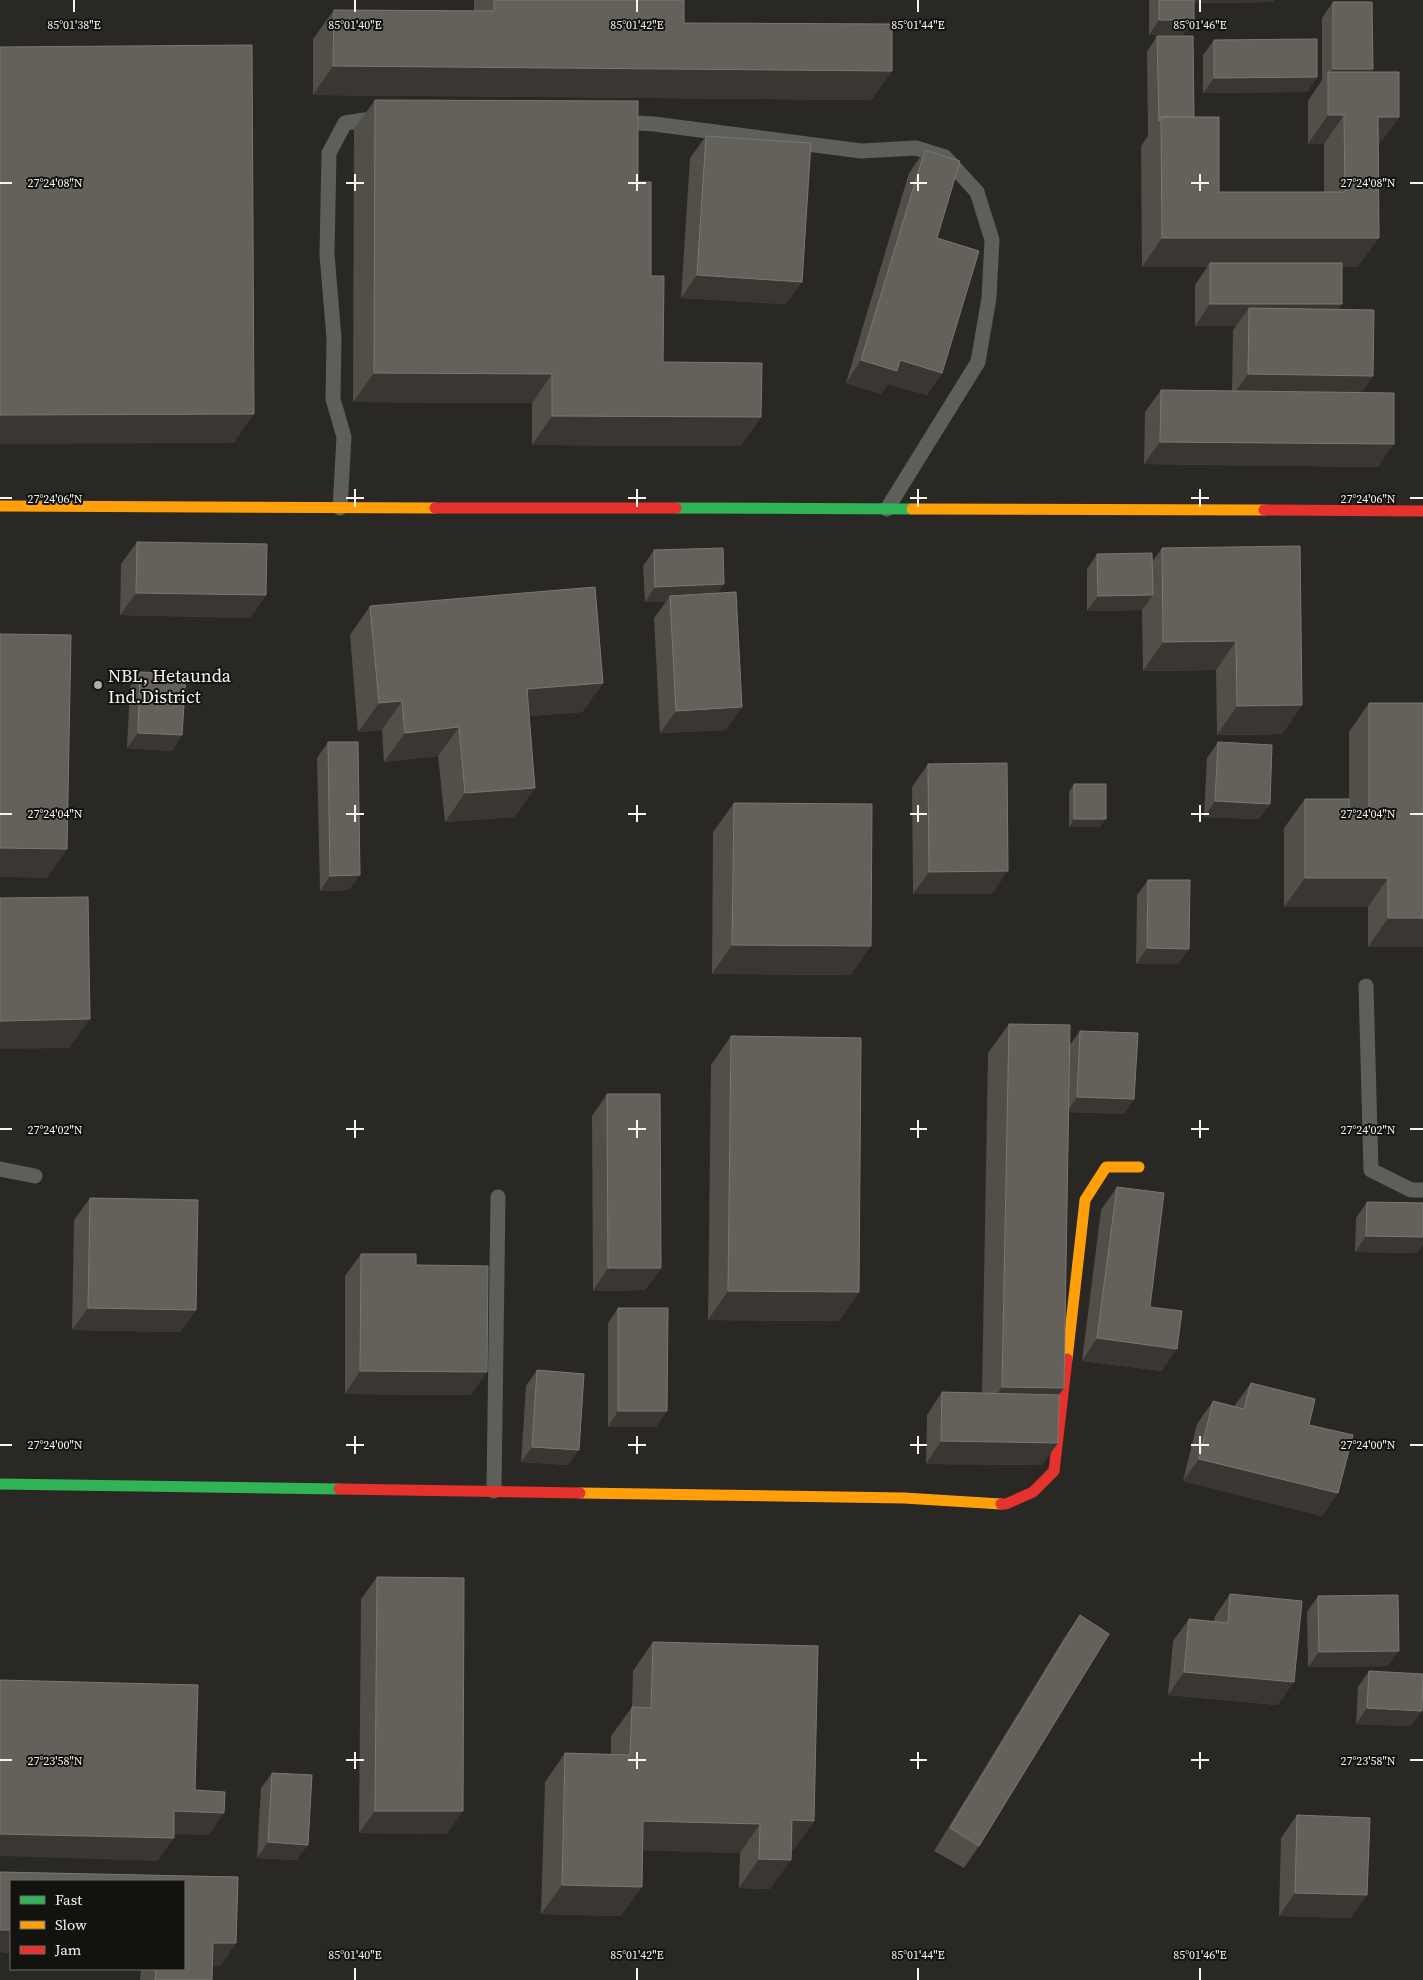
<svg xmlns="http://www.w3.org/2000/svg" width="1423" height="1980" font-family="'Source Serif 4',serif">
	<rect width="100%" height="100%" fill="#292825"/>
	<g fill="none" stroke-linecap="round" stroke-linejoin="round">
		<path stroke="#5e5e5b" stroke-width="15" d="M619,122L654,124L861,151L916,148L945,157L977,192L992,240L989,298L978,362L887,509
			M340,508L344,437L333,399L334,338L327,255L329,153L345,123L378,118
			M1366,986L1371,1170L1411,1190H1423
			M0,1169L35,1176
			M494,1491L498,1197"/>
		<path stroke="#30b455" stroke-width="11" d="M676,508L912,509
			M0,1484L339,1489"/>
		<path stroke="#ff9f0a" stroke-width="11" d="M0,506L435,508
			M912,509L1264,510
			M1067,1359L1085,1200L1106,1167H1139
			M580,1493L904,1498L1001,1504"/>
		<path stroke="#e5322d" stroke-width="11" d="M435,508H676
			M1264,510L1423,511
			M339,1489L580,1493
			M1001,1504H1006L1033,1492L1054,1471L1067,1359"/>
	</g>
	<path fill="#524e48" d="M474,0H684V23L892,71L871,100L313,95V39L334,10L474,11Z
		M1149,0H1274L1273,2L1194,3V20L1183,35H1149Z
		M1333,2L1373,69L1370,72L1399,117L1378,146L1358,267H1342L1338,310L1373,376L1361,393L1378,467L1144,464L1145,412L1161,390L1232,391L1233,330L1236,326H1195V285L1207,267H1142L1141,146L1148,136L1147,52L1157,36L1194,117L1219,192H1324V144H1308V101L1322,80V18Z
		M1214,40L1317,77L1307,92L1203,93V55Z
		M375,100L651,276L663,362L761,417L741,446L532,445V403L353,402L354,129Z
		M706,136L786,304L681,298L690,158Z
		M925,150L937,238L942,373L927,395L888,384L881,394L846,383L909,173Z
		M137,542L266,595L250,618L120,615L121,564Z
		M1162,548L1302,705L1282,734L1217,735L1216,670L1143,671L1142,610L1087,611V569L1097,554L1152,562Z
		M654,550L718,593L726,730L660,733L654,618L666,602H645L643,566Z
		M370,606L603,683L582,712L529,716L515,817L445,822L438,756L384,762L382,730L358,732L350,635Z
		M140,672L182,735L172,751L127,748L130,687Z
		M1369,703H1423V945L1421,947H1368V907H1284V828L1305,799H1349V732Z
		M328,742L349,890L320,891L317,758Z
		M1218,742L1270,804L1259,819L1204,817L1207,758Z
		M928,764L992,894H913L912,787Z
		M1074,784L1100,827H1069V792Z
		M734,803L851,975L712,974L713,832Z
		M1148,880L1189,949L1178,964H1136L1137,895Z
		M1009,1024L1069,1046L1080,1031L1134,1099L1124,1114L1068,1112L1059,1395L1042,1465L926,1464L927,1415L942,1392L982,1393L988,1053Z
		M731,1036L859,1292L839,1321L708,1320L711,1065Z
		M607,1094L661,1268L645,1290L593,1291L592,1116Z
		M1117,1187L1150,1307L1162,1371L1082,1361L1101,1210Z
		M90,1198L196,1310L180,1332L72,1330L74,1220Z
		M1367,1202L1423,1203V1245L1417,1253L1355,1252L1356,1218Z
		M361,1254L416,1265L471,1395L345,1394V1276Z
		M618,1308L656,1427H608V1323Z
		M537,1370L568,1465L521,1462L526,1386Z
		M1251,1383L1309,1425L1338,1493L1322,1516L1183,1481L1197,1424L1213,1401L1235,1407V1405Z
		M377,1577L447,1834L359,1833L361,1599Z
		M1230,1594L1278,1705L1168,1695L1173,1641L1189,1619L1214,1621L1215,1616Z
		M1318,1596L1388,1666L1308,1667L1307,1612Z
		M1080,1615L979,1846L964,1868L934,1851L1064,1638Z
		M653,1642L814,1821L793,1850H791L770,1889L739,1888L740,1853L643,1850L621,1916L541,1914L545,1782L565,1753L611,1754V1736L632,1707L633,1671Z
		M1369,1671L1411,1726L1356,1724L1358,1687Z
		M272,1773L297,1860L257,1858L261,1788Z
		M1297,1815L1351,1918L1279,1916L1281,1838Z
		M0,1872L238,1877L236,1943L220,1966L212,1965V1980H140L141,1969H184V1881H11V1953L0,1952Z"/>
	<path fill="#3a3732" d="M1192,0H1274L1273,2L1190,3Z
		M1159,20H1194L1183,35H1149Z
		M333,66L892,71L871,100L313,95Z
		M1333,69H1373L1362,84L1328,76Z
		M1317,77L1307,92L1203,93L1214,78Z
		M1328,115H1344L1324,144H1308Z
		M1378,117H1399L1378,146Z
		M1162,238H1379L1358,267H1210V263L1207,267H1142Z
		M697,275L802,282L786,304L681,298Z
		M1210,304H1342L1327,326L1249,308L1236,326H1195Z
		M861,360H900L942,373L927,395L888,384L881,394L846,383Z
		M374,373L552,374L532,403L353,402Z
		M1248,374L1373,376L1357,399L1232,396Z
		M254,414L234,443L0,444V415Z
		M552,416L761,417L741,446L532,445Z
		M1160,442L1394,444L1378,467L1144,464Z
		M724,584L714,600L670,596L666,602H645L655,587Z
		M136,593L266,595L250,618L120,615Z
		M1153,595L1142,610L1087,611L1098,596Z
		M1236,641L1216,670L1143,671L1163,642Z
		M603,683L582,712L506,718L527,689Z
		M402,701L382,730L358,732L379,703Z
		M1302,705L1282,734L1217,735L1237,706Z
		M742,707L726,730L660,733L676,711Z
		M459,727L438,756L384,762L405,733Z
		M138,733L182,735L172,751L127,748Z
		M535,788L515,817L445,822L465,793Z
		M1215,801L1270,804L1259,819L1204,817Z
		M1074,819H1106L1100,827H1069Z
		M0,848L67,849L47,878L0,877Z
		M1008,871L992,894H913L929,872Z
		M360,875L349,890L320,891L330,876Z
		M1305,878H1388L1368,907H1284Z
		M1388,918H1423V945L1421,947H1368Z
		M732,945L871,946L851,975L712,974Z
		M1147,948L1189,949L1178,964H1136Z
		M90,1019L69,1048L0,1049V1021Z
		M1077,1097L1134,1099L1124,1114L1067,1112Z
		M1366,1236L1423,1237V1245L1417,1253L1355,1252Z
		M608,1268H661L645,1290L593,1291Z
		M728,1291L859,1292L839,1321L708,1320Z
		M88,1308L196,1310L180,1332L72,1330Z
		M1097,1338L1177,1349L1162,1371L1082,1361Z
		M360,1371L487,1372L471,1395L345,1394Z
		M1002,1387L1064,1388L1043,1417L982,1416Z
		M618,1411H667L656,1427H608Z
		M941,1441L1058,1443L1042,1465L926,1464Z
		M532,1447L579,1450L568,1465L521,1462Z
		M1199,1459L1338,1493L1322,1516L1183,1481Z
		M1399,1651L1388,1666L1308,1667L1319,1652Z
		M1184,1672L1294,1682L1278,1705L1168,1695Z
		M1367,1708L1422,1711L1411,1726L1356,1724Z
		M174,1811L224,1813L209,1835L159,1834Z
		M375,1811H463L447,1834L359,1833Z
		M792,1820L814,1821L793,1850L771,1849Z
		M643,1821L760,1824L740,1853L623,1850Z
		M0,1834L174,1838L158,1861L0,1856Z
		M268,1842L308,1845L297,1860L257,1858Z
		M759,1859L791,1860L770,1889L739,1888Z
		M562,1885L642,1887L621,1916L541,1914Z
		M1295,1893L1367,1895L1351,1918L1279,1916Z
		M0,1930H11V1953L0,1952Z
		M213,1943H236L220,1966L197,1965Z"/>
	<path fill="#64605a" stroke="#7b7772" d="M494,0H684V23L892,24V71L333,66L334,10L494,11Z
		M1159,0H1194V20H1159Z
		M1333,2H1372L1373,69H1333Z
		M1157,36H1193L1194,117H1161L1159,121Z
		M1317,39V77L1214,78V40Z
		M252,45L254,414L0,415V47Z
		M1328,72H1399V117H1378L1379,238H1162L1161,117H1219V192H1345L1344,115H1328Z
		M375,100L638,101V182H651V276H664L663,362L762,363L761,417L552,416V374L374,373Z
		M706,136L811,143L802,282L697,275Z
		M925,150L960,161L937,238L979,251L942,373L900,360L897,371L861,360Z
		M1210,263H1342V304H1210Z
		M1249,308L1374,310L1373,376L1248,374Z
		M1161,390L1394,393V444L1160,442Z
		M137,542L267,544L266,595L136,593Z
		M1300,546L1302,705L1237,706L1236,641L1163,642L1162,548Z
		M723,548L724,584L655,587L654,550Z
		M1152,553L1153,595L1098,596L1097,554Z
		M595,587L603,683L527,689L535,788L465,793L459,727L405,733L402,701L379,703L370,606Z
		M736,592L742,707L676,711L670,596Z
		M0,634L71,635L67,849L0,848Z
		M140,672L186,674L182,735L138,733Z
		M1369,703H1423V918H1388V878H1305V799H1349V811H1369Z
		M328,742H358L360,875L330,876Z
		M1218,742L1272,745L1270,804L1215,801Z
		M1007,763L1008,871L929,872L928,764Z
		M1074,784H1106V819H1074Z
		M734,803L872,804L871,946L732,945Z
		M1148,880H1190L1189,949L1147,948Z
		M88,897L90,1019L0,1021V898Z
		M1009,1024L1070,1025L1064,1388L1002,1387Z
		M1080,1031L1138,1033L1134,1099L1077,1097Z
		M731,1036L861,1038L859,1292L728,1291Z
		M607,1094H660L661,1268H608Z
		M1117,1187L1164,1193L1150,1307L1182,1311L1177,1349L1097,1338Z
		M90,1198L198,1200L196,1310L88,1308Z
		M1367,1202L1423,1203V1237L1366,1236Z
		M361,1254H416V1265L488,1266L487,1372L360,1371Z
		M618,1308H668L667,1411H618Z
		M537,1370L584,1374L579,1450L532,1447Z
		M1251,1383L1315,1399L1309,1425L1353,1435L1338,1493L1199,1459L1213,1401L1244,1409Z
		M942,1392L1059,1395L1058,1443L941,1441Z
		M377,1577L464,1578L463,1811H375Z
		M1230,1594L1302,1601L1294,1682L1184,1672L1189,1619L1228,1623Z
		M1398,1595L1399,1651L1319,1652L1318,1596Z
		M1080,1615L1109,1634L979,1846L950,1828Z
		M653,1642L818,1646L814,1821L792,1820L791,1860L759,1859L760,1824L643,1821L642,1887L562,1885L565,1753L630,1755L632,1707L651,1708Z
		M1369,1671L1423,1674L1422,1711L1367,1708Z
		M0,1680L198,1685L195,1790L225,1792L224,1813L174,1811V1838L0,1834Z
		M272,1773L312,1775L308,1845L268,1842Z
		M1297,1815L1370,1818L1367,1895L1295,1893Z
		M0,1872L238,1877L236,1943H213L212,1980H155L156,1969H184V1881H11V1930H0Z"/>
	<path fill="none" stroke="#f6f5f1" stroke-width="2" d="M74,0V12M355,0V12M637,0V12M918,0V12M1200,0V12M355,174V191M637,174V191M918,174V191M1200,174V191M0,183H12M346,183H364M628,183H646M910,183H927M1191,183H1209M1410,183H1423M355,489V507M637,489V507M918,489V507M1200,489V507M0,498H12M346,498H364M628,498H646M910,498H927M1191,498H1209M1410,498H1423M355,805V822M637,805V822M918,805V822M1200,805V822M0,814H12M346,814H364M628,814H646M910,814H927M1191,814H1209M1410,814H1423M355,1120V1138M637,1120V1138M918,1120V1138M1200,1120V1138M0,1129H12M346,1129H364M628,1129H646M910,1129H927M1191,1129H1209M1410,1129H1423M355,1436V1454M637,1436V1454M918,1436V1454M1200,1436V1454M0,1445H12M346,1445H364M628,1445H646M910,1445H927M1191,1445H1209M1410,1445H1423M355,1752V1769M637,1752V1769M918,1752V1769M1200,1752V1769M0,1760H12M346,1760H364M628,1760H646M910,1760H927M1191,1760H1209M1410,1760H1423M355,1968V1980M637,1968V1980M918,1968V1980M1200,1968V1980"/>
	<circle fill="#aeadaa" stroke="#12120f" stroke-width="2" cx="98" cy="685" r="5"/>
	<g text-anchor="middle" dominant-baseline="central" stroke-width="4" stroke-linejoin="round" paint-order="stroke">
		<g font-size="18" fill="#f6f5f1" stroke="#12120f" text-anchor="start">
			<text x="108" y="675">NBL, Hetaunda<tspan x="108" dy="21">Ind.District</tspan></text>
		</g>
	</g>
	<g font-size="12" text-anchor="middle" fill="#f6f5f1" stroke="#12120f" stroke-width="4" stroke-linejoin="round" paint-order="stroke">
		<text x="74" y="29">85°01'38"E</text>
		<text x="355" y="29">85°01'40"E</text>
		<text x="637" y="29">85°01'42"E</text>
		<text x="918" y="29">85°01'44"E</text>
		<text x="1200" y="29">85°01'46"E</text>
		<text x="55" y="187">27°24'08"N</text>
		<text x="1368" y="187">27°24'08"N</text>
		<text x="55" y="503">27°24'06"N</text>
		<text x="1368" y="503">27°24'06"N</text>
		<text x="55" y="818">27°24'04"N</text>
		<text x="1368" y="818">27°24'04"N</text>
		<text x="55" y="1134">27°24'02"N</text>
		<text x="1368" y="1134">27°24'02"N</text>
		<text x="55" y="1449">27°24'00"N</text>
		<text x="1368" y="1449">27°24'00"N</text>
		<text x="55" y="1765">27°23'58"N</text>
		<text x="1368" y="1765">27°23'58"N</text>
		<text x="355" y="1959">85°01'40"E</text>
		<text x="637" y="1959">85°01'42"E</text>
		<text x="918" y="1959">85°01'44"E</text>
		<text x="1200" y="1959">85°01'46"E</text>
	</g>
	<rect x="10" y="1880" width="175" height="90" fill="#12120f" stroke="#6d6d69"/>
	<rect x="20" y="1896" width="25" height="8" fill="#30b455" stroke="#6d6d69"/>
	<text x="55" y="1905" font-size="15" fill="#f6f5f1">Fast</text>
	<rect x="20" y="1921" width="25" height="8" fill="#ff9f0a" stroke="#6d6d69"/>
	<text x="55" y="1930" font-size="15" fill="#f6f5f1">Slow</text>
	<rect x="20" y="1946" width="25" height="8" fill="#e5322d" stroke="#6d6d69"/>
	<text x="55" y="1955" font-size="15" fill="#f6f5f1">Jam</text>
</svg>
